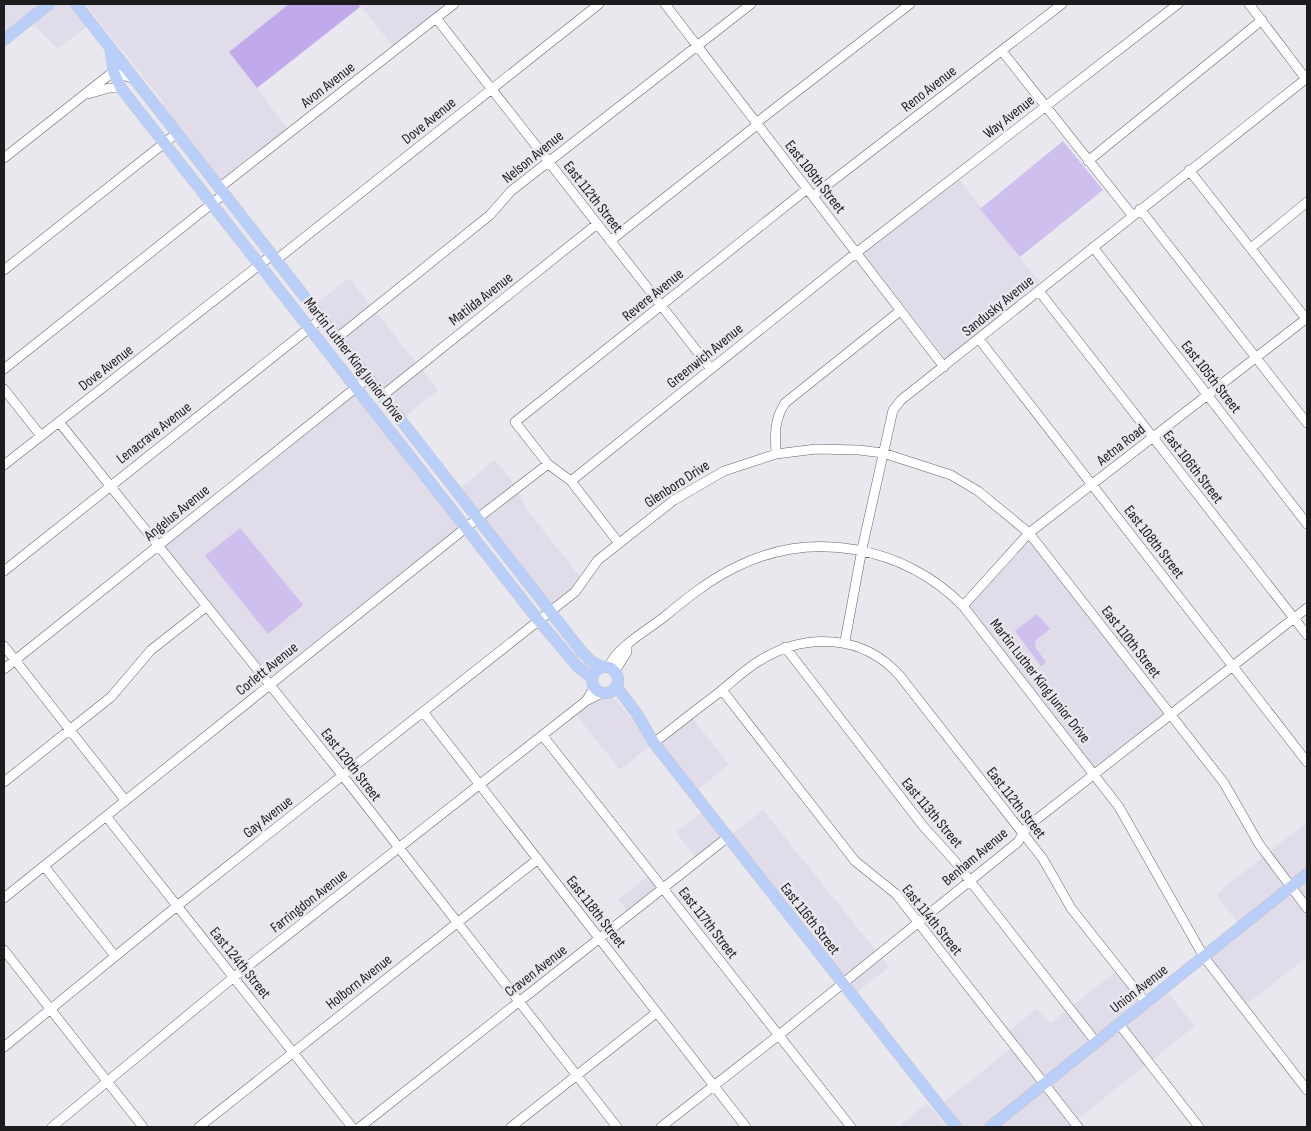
<svg xmlns="http://www.w3.org/2000/svg" width="1311" height="1131" font-family="'Sofia Sans Condensed',sans-serif">
	<rect width="100%" height="100%" fill="#eae8ef"/>
	<path fill="#e0dcea" d="M4,4H42L4,34Z
		M49,4H76L91,23L58,49L29,20Z
		M85,4H289L229,52L290,132L219,188L158,108L164,103Z
		M359,4H454L396,50Z
		M959,179L1040,283L946,359L863,253Z
		M349,278L438,390L401,420L312,306Z
		M356,387L467,527L269,685L158,546Z
		M495,460L517,488L526,508L583,581L551,611L456,491Z
		M1029,533L1171,715L1094,774L963,606Z
		M605,693L616,700L631,718L643,727L654,743L690,715L729,765L693,793L654,743L620,770L574,712Z
		M705,809L728,837L763,810L889,967L852,996L728,838L698,861L676,832Z
		M1307,822V957L1243,1007L1204,957L1241,927L1216,894Z
		M652,873L664,888L630,915L618,899Z
		M1119,969L1145,1003L1164,988L1195,1026L1074,1122L1078,1127H956L939,1106L1014,1046L1005,1034L1036,1009L1051,1023Z
		M927,1103L946,1127H903L901,1125Z"/>
	<path fill="#cebfee" d="M1063,141L1103,190L1020,257L980,209Z
		M240,528L303,605L268,634L205,556Z
		M1037,614L1050,629L1036,640L1035,647L1046,662L1041,666L1015,631Z"/>
	<path fill="#c0aaec" d="M289,4H358L360,7L257,88L229,52Z"/>
	<g fill="none" stroke-linecap="round" stroke-linejoin="round">
		<defs>
			<path id="minor" d="M665,4L944,367
				M1249,4L1306,79
				M436,18L711,369
				M1002,51L1132,215
				M88,94L109,88H121
				M756,123L910,4
				M4,158L109,75L119,74L135,79
				M1088,161L1262,20
				M1189,170L1307,320
				M219,188L454,4
				M813,196L1062,4
				M1140,209L1307,423
				M610,241L757,125
				M1093,247L1307,524
				M1251,248L1307,202
				M276,260L599,4
				M4,270L177,133
				M1039,291L1307,635
				M337,338L490,215L511,191L751,4
				M979,339L1307,762
				M4,369L224,194
				M4,389L41,436
				M382,396L597,224
				M59,422L343,776L617,1127
				M776,454C775,434 774,420 785,403L900,311
				M4,465L272,255
				M571,481L856,253L1178,4
				M618,542L571,481L548,464L515,422L807,189
				M4,571L322,318
				M963,606L1029,533L1307,318
				M845,641L862,549L893,410L901,400L1307,78
				M4,646L125,800
				M785,647L923,826L953,859L1096,1042
				M609,667C614,649 649,629 664,617C687,598 709,580 736,567C812,529 904,546 963,606L1119,807L1204,957L1307,1090
				M4,669L368,378
				M615,671L627,652V646
				M722,690L855,861L896,894L1078,1127
				M586,701L594,688
				M424,713L746,1127
				M543,736L851,1127
				M654,743C675,726 696,710 717,694C731,683 744,670 759,661C805,632 863,634 900,676L1043,859L1071,908L1146,1003
				M4,782L111,697L151,650L207,606
				M106,816L352,1127
				M44,866L115,956
				M4,898L478,518L548,464
				M4,950L143,1127
				M1119,1024L1199,1127
				M4,1047L177,906L575,592L598,560L674,500L724,471L776,454L816,449L859,450L883,453L951,475L978,491L1029,533L1224,783L1259,844L1307,908
				M52,1127L234,977L586,701L602,693
				M199,1127L538,859
				M360,1127L728,837
				M511,1127L656,1013
				M661,1127L779,1035L1018,842L1028,826L1307,608"/>
			<path id="major" d="M76,4L582,652L591,661L602,667
				M4,40L49,4
				M110,47L114,73L121,88L539,621L577,666L592,678
				M592 680a13 13 0 1 1 26 0a13 13 0 1 1-26 0Z
				M617,687L637,714L654,743L956,1127
				M990,1127L1307,874"/>
		</defs>
		<use href="#minor" stroke="#656469" stroke-width="10"/>
		<use href="#major" stroke="#c9c8c9" stroke-width="12"/>
		<use href="#minor" stroke="#fff" stroke-width="9"/>
		<use href="#major" stroke="#bacefa" stroke-width="11"/>
	</g>
	<g text-anchor="middle" dominant-baseline="central" stroke-width="5" stroke-linejoin="round" paint-order="stroke">
		<g font-size="15" fill="#1c1b1e" stroke="#eae8ef">
			<text transform="translate(328 85) rotate(-38)">Avon Avenue</text>
			<text transform="translate(929 89) rotate(-38)">Reno Avenue</text>
			<text transform="translate(1009 117) rotate(-38)">Way Avenue</text>
			<text transform="translate(429 121) rotate(-39)">Dove Avenue</text>
			<text transform="translate(533 157) rotate(-39)">Nelson Avenue</text>
			<text transform="translate(815 177) rotate(52)">East 109th Street</text>
			<text transform="translate(593 197) rotate(52)">East 112th Street</text>
			<text transform="translate(653 295) rotate(-39)">Revere Avenue</text>
			<text transform="translate(481 299) rotate(-38)">Matilda Avenue</text>
			<text transform="translate(998 306) rotate(-39)">Sandusky Avenue</text>
			<text transform="translate(705 356) rotate(-39)">Greenwich Avenue</text>
			<text transform="translate(354 360) rotate(52)">Martin Luther King Junior Drive</text>
			<text transform="translate(106 368) rotate(-38)">Dove Avenue</text>
			<text transform="translate(1211 377) rotate(52)">East 105th Street</text>
			<text transform="translate(154 433) rotate(-38)">Lenacrave Avenue</text>
			<text transform="translate(1121 445) rotate(-38)">Aetna Road</text>
			<text transform="translate(1193 467) rotate(52)">East 106th Street</text>
			<text transform="translate(677 484) rotate(-33)">Glenboro Drive</text>
			<text transform="translate(177 513) rotate(-39)">Angelus Avenue</text>
			<text transform="translate(1154 542) rotate(52)">East 108th Street</text>
			<text transform="translate(1131 642) rotate(52)">East 110th Street</text>
			<text transform="translate(267 669) rotate(-39)">Corlett Avenue</text>
			<text transform="translate(1040 681) rotate(52)">Martin Luther King Junior Drive</text>
			<text transform="translate(351 765) rotate(52)">East 120th Street</text>
			<text transform="translate(1016 803) rotate(52)">East 112th Street</text>
			<text transform="translate(932 813) rotate(50)">East 113th Street</text>
			<text transform="translate(268 817) rotate(-38)">Gay Avenue</text>
			<text transform="translate(975 857) rotate(-40)">Benham Avenue</text>
			<text transform="translate(309 901) rotate(-38)">Farringdon Avenue</text>
			<text transform="translate(596 912) rotate(52)">East 118th Street</text>
			<text transform="translate(810 919) rotate(52)">East 116th Street</text>
			<text transform="translate(932 920) rotate(51)">East 114th Street</text>
			<text transform="translate(708 923) rotate(52)">East 117th Street</text>
			<text transform="translate(240 963) rotate(51)">East 124th Street</text>
			<text transform="translate(536 971) rotate(-38)">Craven Avenue</text>
			<text transform="translate(359 982) rotate(-38)">Holborn Avenue</text>
			<text transform="translate(1139 989) rotate(-38)">Union Avenue</text>
		</g>
	</g>
	<rect width="1311" height="1131" fill="none" stroke="#1c1b1e" stroke-width="10"/>
</svg>
